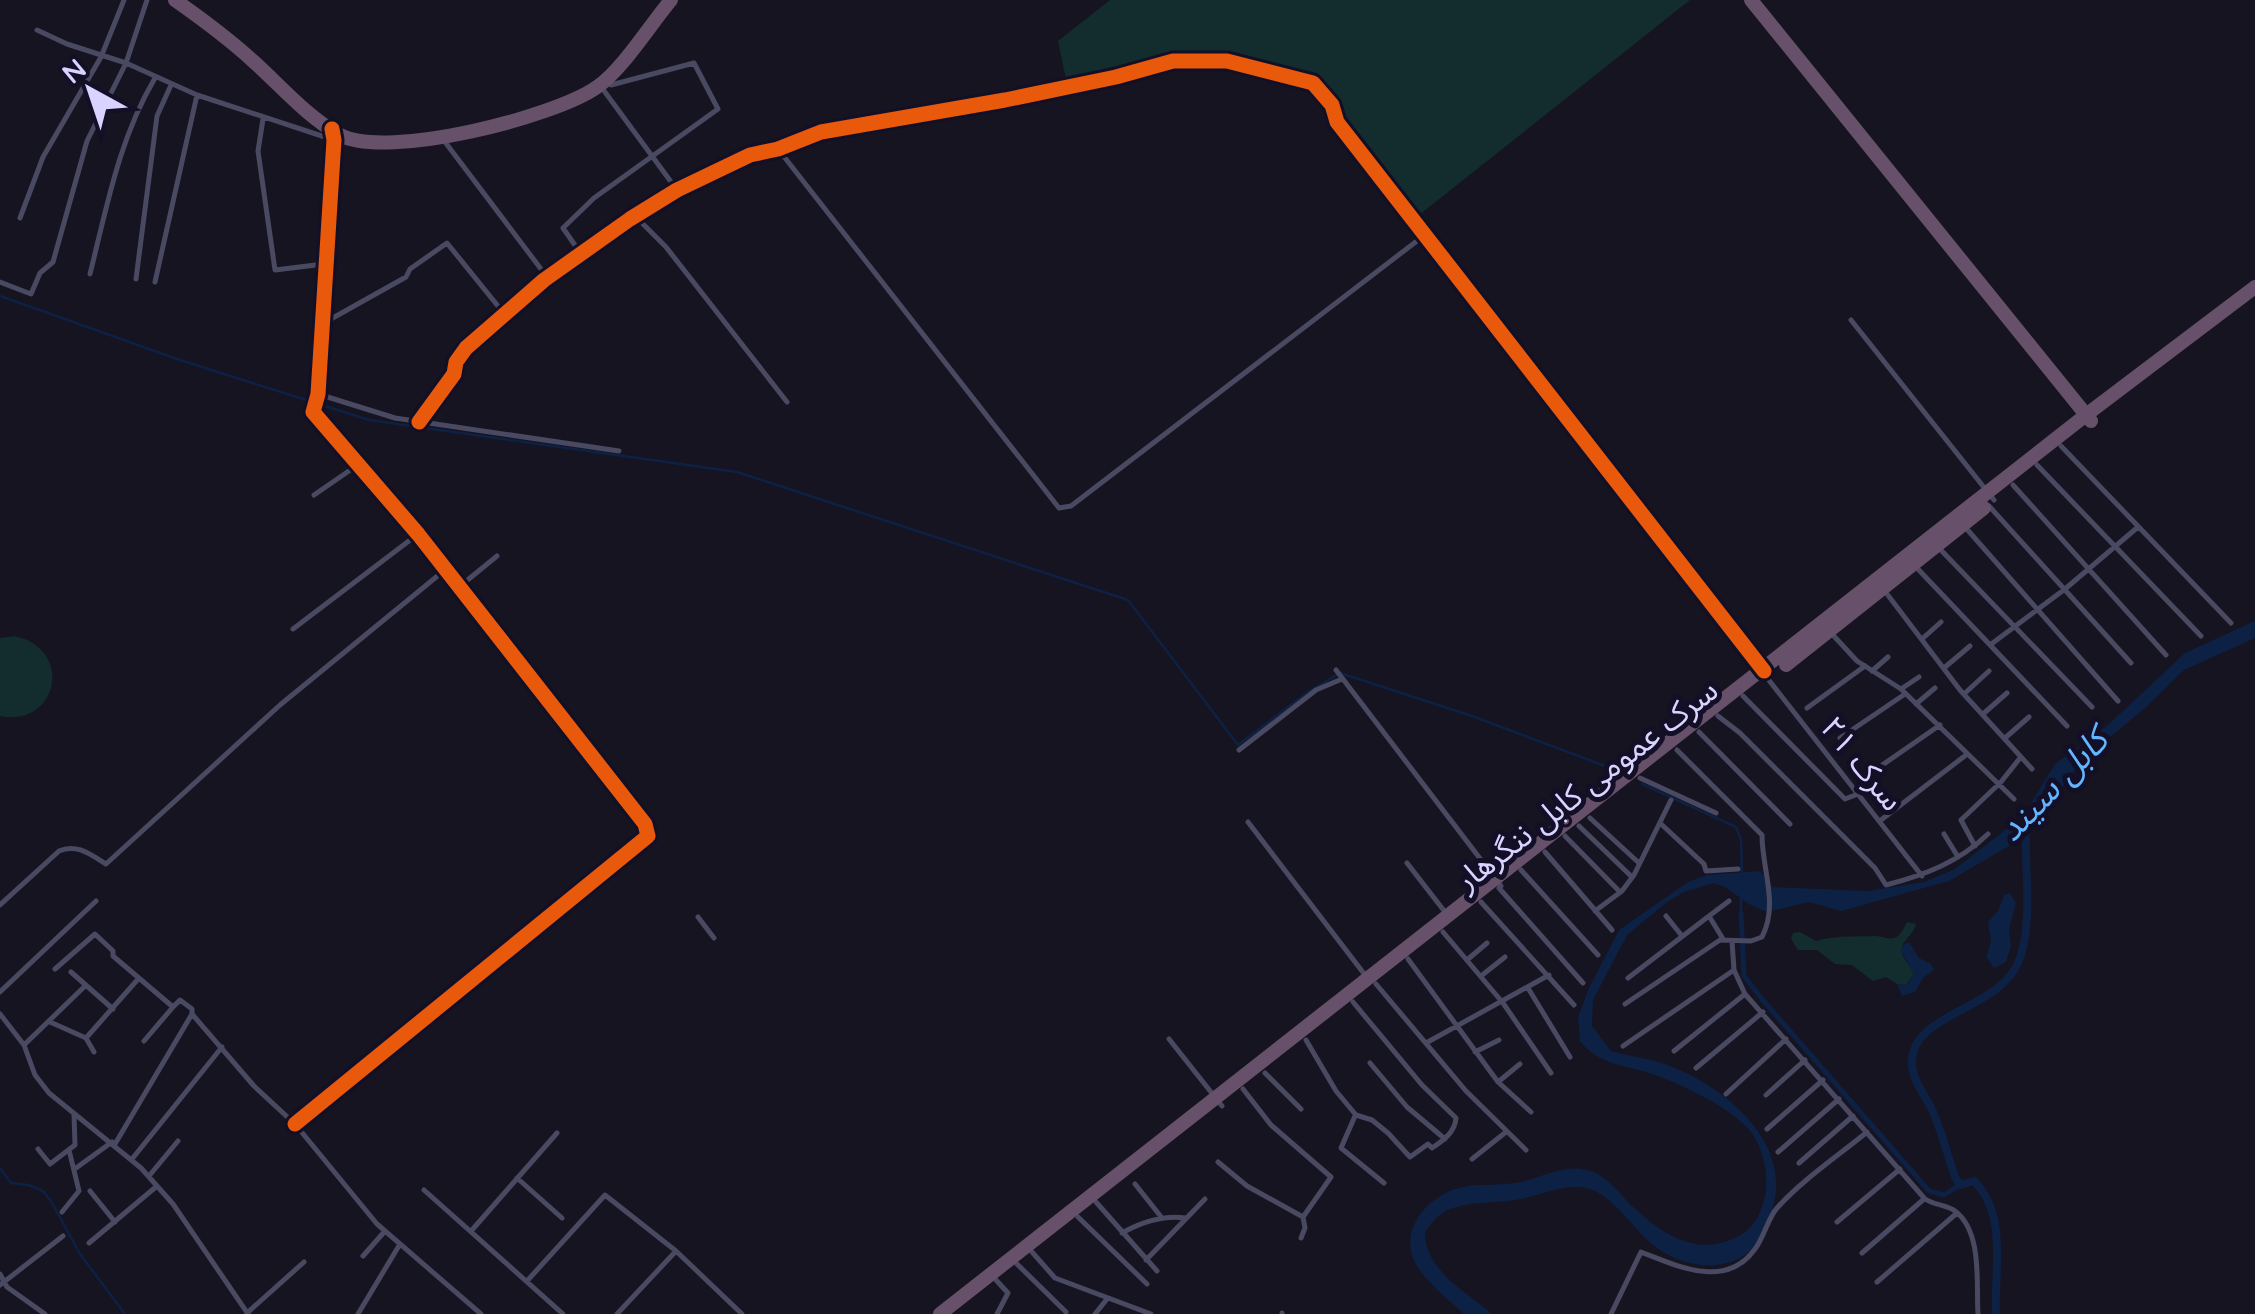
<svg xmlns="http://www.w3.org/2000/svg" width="2255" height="1314" font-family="Quicksand,'Noto Sans Arabic',sans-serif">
	<rect width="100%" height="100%" fill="#161421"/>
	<path fill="#132c2d" d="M1110,0H1690L1414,219L1337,122L1332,105L1313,83L1227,61H1173L1116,77L1067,84L1058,41Z
		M14,636C75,648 58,728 0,716V638Z
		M1907,922L1916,924C1914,935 1899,942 1902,953C1903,959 1912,967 1914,974L1906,985L1897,984L1886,977L1873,981L1852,965L1835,964L1817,950H1798L1791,939L1793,933L1800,932L1816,941C1839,935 1851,937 1874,936C1882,935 1890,942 1898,936C1902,933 1904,927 1907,922Z"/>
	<path fill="#0d2144" d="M2255,621V638L2184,670L2144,709L2083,759L2026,836L1949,881L1841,911L1809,902L1767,912L1749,904L1725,887L1714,883L1684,892L1667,902L1627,935L1593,1000L1592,1026L1611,1051C1631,1057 1651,1058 1670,1066C1734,1091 1804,1154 1765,1227C1760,1235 1756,1246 1749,1252C1720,1275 1677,1266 1651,1243C1633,1228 1617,1202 1595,1191C1588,1188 1581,1186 1573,1187C1556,1188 1538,1195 1521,1199C1497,1204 1469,1200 1446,1211C1437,1216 1431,1223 1425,1232C1424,1270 1467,1292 1492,1314H1464C1450,1301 1433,1288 1421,1272C1395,1238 1420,1202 1455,1189C1473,1183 1496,1186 1515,1183C1538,1180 1557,1166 1581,1169C1603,1171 1615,1188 1629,1203C1659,1232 1694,1257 1735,1238C1755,1229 1763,1210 1766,1190C1768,1172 1762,1146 1751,1132C1733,1108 1675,1081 1646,1072C1619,1064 1599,1064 1580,1041L1578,1017L1589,988L1619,930L1688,882L1707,875L1760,871L1773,887L1868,891L1924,882L1955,869L2023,816L2055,764L2108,725L2185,653Z
		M2010,893L2016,903L2009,929L2011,946L2006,962L1994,968L1986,957L1991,942L1988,922L1998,911L2004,895Z
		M1909,942L1919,958L1931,964L1934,970L1923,978L1915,992L1902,996L1897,984L1907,985L1914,974L1901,951L1903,945Z"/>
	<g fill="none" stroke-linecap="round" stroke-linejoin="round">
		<path stroke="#0d2144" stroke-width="2.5" d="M0,296L177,359L369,420L737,472L1128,600L1238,745L1308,692L1340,673L1472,716L1621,772
			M1642,784L1736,827L1741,840L1742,876
			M1741,913V899
			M0,1168L11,1183L28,1185L43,1191L51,1201L80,1254L125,1314"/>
		<path stroke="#0d2144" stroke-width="5" d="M1741,913L1744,976L1762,999L1929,1191L1944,1195L1960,1185"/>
		<path stroke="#0d2144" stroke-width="8" d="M1996,1314C1994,1270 2008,1215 1974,1181L1960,1185L1955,1177C1948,1156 1942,1133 1933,1112C1926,1096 1912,1081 1912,1063C1910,1014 1998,1010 2018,963C2034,927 2024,866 2026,826"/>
		<path stroke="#4a4962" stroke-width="5" d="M37,30L67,44L126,63L197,95L334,140
			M602,88L677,190
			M263,119L258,151L275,270L324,264
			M442,138L547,277
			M778,149L1059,508L1071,506L1426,234
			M635,216L666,247L787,402
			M20,218L43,157L101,57L124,0
			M581,254L563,228L594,198L718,109L694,63L611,85L607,83
			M90,274C107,206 119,139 155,78
			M136,279L157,116L171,85
			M0,282L31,294L40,273L53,262L87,141L126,63L147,0
			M155,282L197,95
			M1851,320L1994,500
			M322,324L406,277L410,269L447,243L506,316
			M318,394L395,418L619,451
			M419,422L454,374L456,362L466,348L544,280L630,219L677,190L750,155L778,149L821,132L1005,100L1116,77L1173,61H1227L1313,83L1332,105L1337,122L1762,668
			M2061,446L2231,623
			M2037,465L2201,636
			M2013,485L2166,655
			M314,495L359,464
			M1989,506L2131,663
			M1965,527L2118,701
			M1938,547L2092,707
			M1916,567L2067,726
			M459,587L497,556
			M1884,590L1960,690L2032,769
			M293,629L418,534
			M1832,634L1857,661L1901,689L2014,799
			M1922,639L1941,622
			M1990,645L2065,589L2138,527
			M1944,668L1970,646
			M1336,670L1501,886
			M1872,671L1888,657
			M1768,679L1922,876
			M1901,689L1919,677
			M1964,694L1989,671
			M1743,696L1845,799L1858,794
			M1916,704L1935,688
			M1807,708L1865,666
			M1983,714L2007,693
			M1718,716L1740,733L1875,868L1886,885C1925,875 1959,862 1988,834
			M1699,732L1790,824
			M1840,738L1905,694
			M2005,738L2029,717
			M1239,750L1316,690L1342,679
			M1865,777L1940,725
			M1640,778L1716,813
			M1590,818L1639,863
			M1881,820L1966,755
			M1248,822L1365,975
			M1660,823L1704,864L1706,871L1738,869
			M1579,826L1632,877
			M1944,834L1958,857
			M1565,836L1619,891
			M1975,846L1961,820L2001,782L2020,758
			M1545,852L1612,930
			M1407,863L1445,912
			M1521,870L1598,955
			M1499,888L1583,983
			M1481,902L1574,1005
			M0,905L59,851C77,843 91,855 106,864L280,705L446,569
			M1595,911L1622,891L1634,875L1671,800
			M1666,916L1682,936
			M1709,916L1729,901
			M698,917L714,938
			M1443,932L1503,1003L1551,1073
			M1732,941L1734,970L1745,994L1925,1199C1934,1205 1947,1205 1955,1211C1983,1232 1976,1285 1978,1314
			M1408,959L1498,1082L1531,1112
			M1467,960L1487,943
			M55,969L95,934L113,951V956L173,1007L180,1000L192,1009V1014L254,1086L295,1124L377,1224L481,1314
			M71,972L113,1009
			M1481,976L1505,957
			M1628,978L1709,916L1723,939
			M1376,984L1466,1091L1526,1150
			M1528,988L1570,1057
			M0,992L96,901
			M1625,1004L1720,940L1751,941L1762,937C1779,904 1762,870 1762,835L1677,750
			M0,1014L24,1045L35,1075L49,1093L141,1168L173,1204L248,1314
			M50,1022L86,1038L94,1052
			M86,1038L139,978
			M1169,1039L1222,1106
			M1306,1040L1336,1091L1356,1115L1372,1120L1388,1133L1410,1157L1428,1144L1432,1148C1444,1140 1455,1132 1456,1118L1422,1085L1353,1002
			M144,1041L173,1007
			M1426,1043L1549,975
			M24,1045L85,986
			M1623,1046L1734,970
			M1674,1051L1745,994
			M1475,1052L1499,1040
			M1370,1063L1407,1107L1445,1139
			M1696,1068L1763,1012
			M1265,1073L1301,1109
			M1498,1082L1520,1064
			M1243,1089L1271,1125L1331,1177L1303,1217L1305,1228L1301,1238
			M1726,1094L1786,1039
			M1766,1095L1805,1060
			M1355,1116L1341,1148L1384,1183
			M295,1124L648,836L645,824L418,534L313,412L318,394L334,137
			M1767,1129L1823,1080
			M115,1144L192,1014
			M38,1149L50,1164L75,1145L74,1115
			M1778,1152L1839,1099
			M132,1159L222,1047
			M1472,1159L1506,1132
			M1218,1162L1247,1186L1303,1217
			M1799,1163L1853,1116
			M76,1168L112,1142
			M149,1176L178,1141
			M517,1178L562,1218
			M1135,1184L1162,1218
			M424,1190L563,1314
			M90,1191L115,1222
			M1096,1202L1157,1271
			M62,1212L79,1191L69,1150
			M1078,1217L1147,1284
			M1837,1222L1900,1169
			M472,1230L557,1133
			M1122,1233C1142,1222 1162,1215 1185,1218
			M89,1243L157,1186
			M1032,1252L1055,1278L1151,1314
			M1862,1253L1924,1199
			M363,1256L385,1231
			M1146,1260L1205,1199
			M1017,1264L1066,1312
			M0,1274L7,1287L45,1314
			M996,1280L1008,1293L997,1314
			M527,1281L605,1195L676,1251L742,1314
			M1877,1282L1957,1213
			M0,1285L63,1236
			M247,1313L304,1262
			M358,1314L400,1244
			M617,1314L676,1251
			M1095,1314L1107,1299
			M1282,1314V1313
			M1611,1314L1641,1252C1677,1266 1726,1290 1755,1249C1764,1237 1768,1218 1777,1208C1802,1180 1838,1156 1867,1132"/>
		<path stroke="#67516a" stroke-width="14" d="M175,0C202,19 228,38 253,61C281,86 307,117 340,135C387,160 555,117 597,87C622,70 650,25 671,0
			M1751,0L2091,421
			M1786,665L1984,508
			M940,1314L2086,415L2255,287"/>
		<defs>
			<path id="cycleway" d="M419,422L454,374L456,362L466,348L544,280L630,219L677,190L750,155L778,149L821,132L1005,100L1116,77L1173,61H1227L1313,83L1332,105L1337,122L1764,671
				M295,1124L648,836L645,824L418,534L313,412L318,394L334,140L332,129"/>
		</defs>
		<use href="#cycleway" stroke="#130f26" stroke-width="21"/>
		<use href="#cycleway" stroke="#e8590c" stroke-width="15"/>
	</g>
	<g text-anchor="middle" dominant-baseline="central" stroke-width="10" stroke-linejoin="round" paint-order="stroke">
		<g font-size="32" fill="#d9d4ff" stroke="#130f26">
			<text transform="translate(1863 763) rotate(51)">سرک ۲۱</text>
			<text transform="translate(1586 784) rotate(-38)">سرک عمومی کابل ننگرهار</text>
		</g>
		<g font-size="35" font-style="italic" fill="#62b6ff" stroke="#130f26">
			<text transform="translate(2052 784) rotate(-46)">کابل سيند</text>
		</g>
	</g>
	<g transform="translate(90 90) rotate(320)" stroke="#130f26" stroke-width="8" paint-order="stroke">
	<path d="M0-8L18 38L0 25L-18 38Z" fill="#d9d4ff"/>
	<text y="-15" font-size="28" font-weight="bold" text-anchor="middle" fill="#d9d4ff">N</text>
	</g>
</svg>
